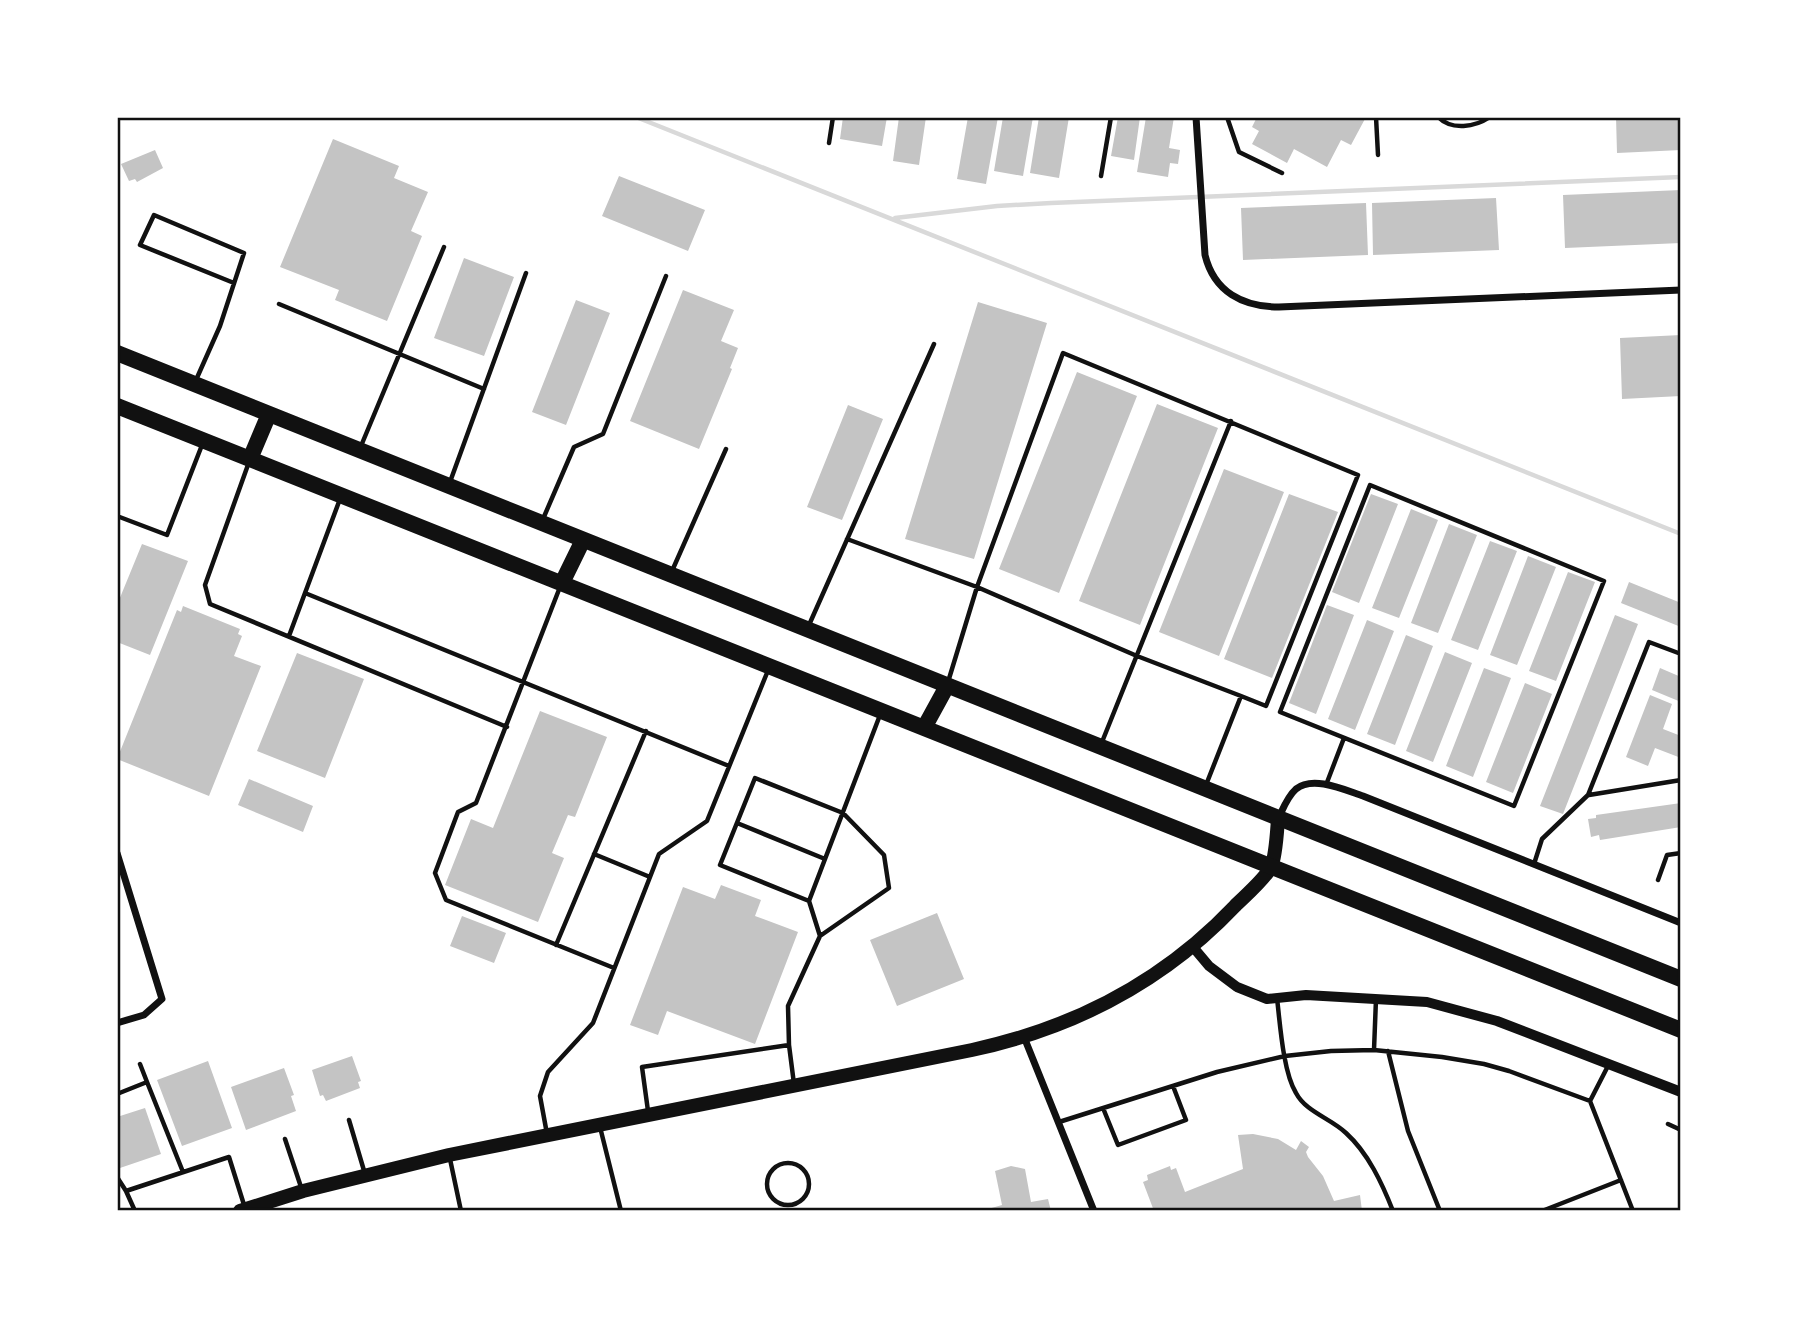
<svg xmlns="http://www.w3.org/2000/svg" width="1798" height="1328" font-family="'DM Sans',sans-serif">
	<rect width="100%" height="100%" fill="#fff"/>
	<g fill="none" stroke-linecap="round" stroke-linejoin="round">
		<path stroke="#d9d9d9" stroke-width="4.5" d="M636,117L1681,534
			M895,218L997,206L1051,203L1681,177"/>
	</g>
	<path fill="#c4c4c4" d="M843,117H887L882,146L840,139Z
		M899,117H926L919,165L893,161Z
		M968,117H998L986,184L957,179Z
		M1003,117H1033L1023,176L994,171Z
		M1039,117H1069L1059,178L1030,173Z
		M1118,117H1140L1134,160L1111,156Z
		M1146,117H1174L1169,148L1180,150L1178,164L1170,163L1168,177L1137,172Z
		M1257,117H1366L1351,145L1341,140L1327,167L1294,149L1287,163L1252,144L1259,131L1252,127Z
		M1616,117H1681V150L1617,153Z
		M333,139L399,166L394,178L428,192L411,231L422,236L387,321L335,300L339,290L280,267Z
		M155,150L163,168L137,182L135,179L129,181L121,164Z
		M619,176L705,210L688,251L602,216Z
		M1681,190V243L1565,248L1563,195Z
		M1496,198L1499,250L1373,255L1372,203Z
		M1366,203L1368,255L1243,260L1241,208Z
		M464,258L514,277L484,356L434,338Z
		M683,290L734,310L721,341L738,348L730,368L732,369L699,449L630,421Z
		M576,300L610,313L566,425L532,412Z
		M978,302L1047,323L974,559L905,539Z
		M1681,335V396L1622,399L1620,338Z
		M1077,372L1137,396L1059,593L999,569Z
		M1157,404L1218,428L1140,625L1079,601Z
		M848,405L883,419L842,520L807,507Z
		M1224,469L1284,492L1219,656L1159,632Z
		M1289,494L1338,512L1272,678L1224,659Z
		M1371,494L1398,504L1359,603L1332,592Z
		M1411,509L1438,520L1399,618L1372,608Z
		M1449,524L1477,535L1438,633L1411,623Z
		M1490,541L1517,551L1478,650L1451,640Z
		M142,544L188,561L150,655L117,642V605Z
		M1528,556L1556,567L1517,665L1490,655Z
		M1568,572L1595,582L1556,681L1529,671Z
		M1629,582L1681,603V627L1621,603Z
		M1327,605L1354,615L1316,714L1289,703Z
		M183,606L240,629L238,634L242,636L234,656L261,666L209,796L117,759L177,610L181,612Z
		M1615,615L1638,624L1563,814L1540,806Z
		M1367,620L1394,631L1355,730L1328,719Z
		M1406,635L1433,646L1395,745L1367,734Z
		M1445,652L1472,663L1433,762L1406,751Z
		M297,653L364,679L325,778L257,751Z
		M1484,668L1511,678L1473,777L1446,766Z
		M1660,668L1681,677V702L1652,690Z
		M1525,683L1552,694L1513,793L1486,782Z
		M1650,695L1672,704L1663,729L1681,736V758L1655,748L1648,766L1626,757Z
		M540,711L607,737L575,817L568,815L552,853L564,858L538,922L445,885L471,819L493,828Z
		M249,779L313,806L303,832L238,805Z
		M1681,803V827L1600,840L1599,835L1591,837L1588,819L1596,818V815Z
		M721,885L761,900L755,916L798,932L755,1044L667,1011L658,1035L630,1025L683,887L715,899Z
		M937,913L964,979L897,1006L870,940Z
		M462,916L506,933L494,963L450,946Z
		M352,1056L361,1081L358,1082L360,1088L326,1101L323,1095L320,1096L312,1070Z
		M208,1061L232,1128L182,1146L157,1080Z
		M284,1068L294,1095L291,1096L296,1111L246,1130L231,1087Z
		M145,1108L161,1154L120,1168L117,1165V1117Z
		M1253,1134L1278,1139L1296,1150L1301,1141L1309,1147L1306,1152L1308,1157L1323,1176L1334,1201L1360,1195L1362,1211H1154L1143,1182L1148,1180L1147,1175L1170,1166L1171,1170L1176,1168L1185,1192L1243,1169L1238,1135Z
		M1011,1166L1025,1169L1031,1202L1048,1199L1051,1211H981L1002,1205L995,1171Z"/>
	<g fill="none" stroke-linecap="round" stroke-linejoin="round">
		<path stroke="#111" stroke-width="4.5" d="M813,117H814
			M1227,117L1239,152L1282,173
			M1376,117L1378,155
			M1438,117C1452,131 1475,127 1490,117
			M829,143L833,117
			M1101,176L1111,117
			M279,304L484,389
			M196,380L220,326L244,253L154,215L140,245L234,283
			M361,446L444,247
			M249,462L205,585L210,604L507,727
			M450,482L526,273
			M1370,485L1604,581L1514,806L1280,712Z
			M117,516L167,535L202,445
			M543,519L574,447L603,434L666,276
			M847,539L977,587L1137,656L1241,696
			M672,571L726,449
			M560,587L476,803L458,812L435,873L446,900L614,968
			M305,593L729,766
			M809,625L934,344
			M289,636L340,499
			M948,682L977,587L1063,353L1358,475L1266,706L1241,696L1206,785
			M1102,742L1231,421
			M1326,785L1344,738
			M1589,795L1681,780
			M737,823L825,859
			M594,854L650,877
			M1534,864L1542,839L1588,795L1649,642L1681,654
			M1658,880L1667,855L1681,853
			M809,901L720,865L755,778L843,813L884,855L889,888L820,936
			M556,945L646,731
			M1277,998C1280,1023 1283,1072 1296,1093C1306,1112 1330,1118 1346,1133C1368,1153 1382,1183 1393,1211
			M789,1045L788,1006L820,936L809,901L880,715
			M1374,1050L1376,999
			M1388,1051L1408,1131L1440,1211
			M140,1064L147,1082
			M117,1094L147,1082L183,1172
			M1590,1101L1609,1064
			M1103,1108L1118,1145L1186,1120L1173,1086
			M648,1111L642,1067L789,1045L794,1084
			M349,1120L365,1174
			M1059,1122L1217,1072L1285,1056L1331,1051L1374,1050L1442,1057L1484,1064L1509,1071L1590,1101L1633,1211
			M1668,1124L1681,1130
			M600,1127L621,1211
			M547,1134L540,1096L548,1072L593,1023L659,854L707,821L769,668
			M285,1139L302,1190
			M450,1159L461,1211
			M767 1184a21 21 0 1 1 42 0a21 21 0 1 1-42 0Z
			M117,1177L126,1191
			M135,1211L126,1191L229,1157L245,1208
			M1542,1211L1621,1180"/>
		<path stroke="#111" stroke-width="7" d="M1196,117L1205,255C1214,292 1243,307 1279,307L1681,290
			M1278,819C1283,809 1287,797 1296,789C1313,775 1345,790 1363,796L1681,923
			M117,853L162,999L144,1015L117,1023
			M1024,1037L1094,1211"/>
		<path stroke="#111" stroke-width="10" d="M1193,947L1209,966L1237,987L1267,999L1306,995L1427,1002L1497,1021L1681,1092"/>
		<path stroke="#111" stroke-width="14" d="M240,1211L303,1191L449,1155L972,1050C1074,1028 1163,982 1235,906C1245,896 1265,879 1271,867C1276,856 1277,831 1278,819"/>
		<path stroke="#111" stroke-width="16" d="M117,353L1681,979
			M117,406L1681,1030
			M250,459L269,414
			M562,583L583,540
			M924,728L947,686"/>
	</g>
	<rect width="1798" height="1328" fill="none" stroke="#ffffff" stroke-width="238"/>
	<rect x="119" y="119" width="1560" height="1090" fill="none" stroke="#111" stroke-width="2.5"/>
</svg>
